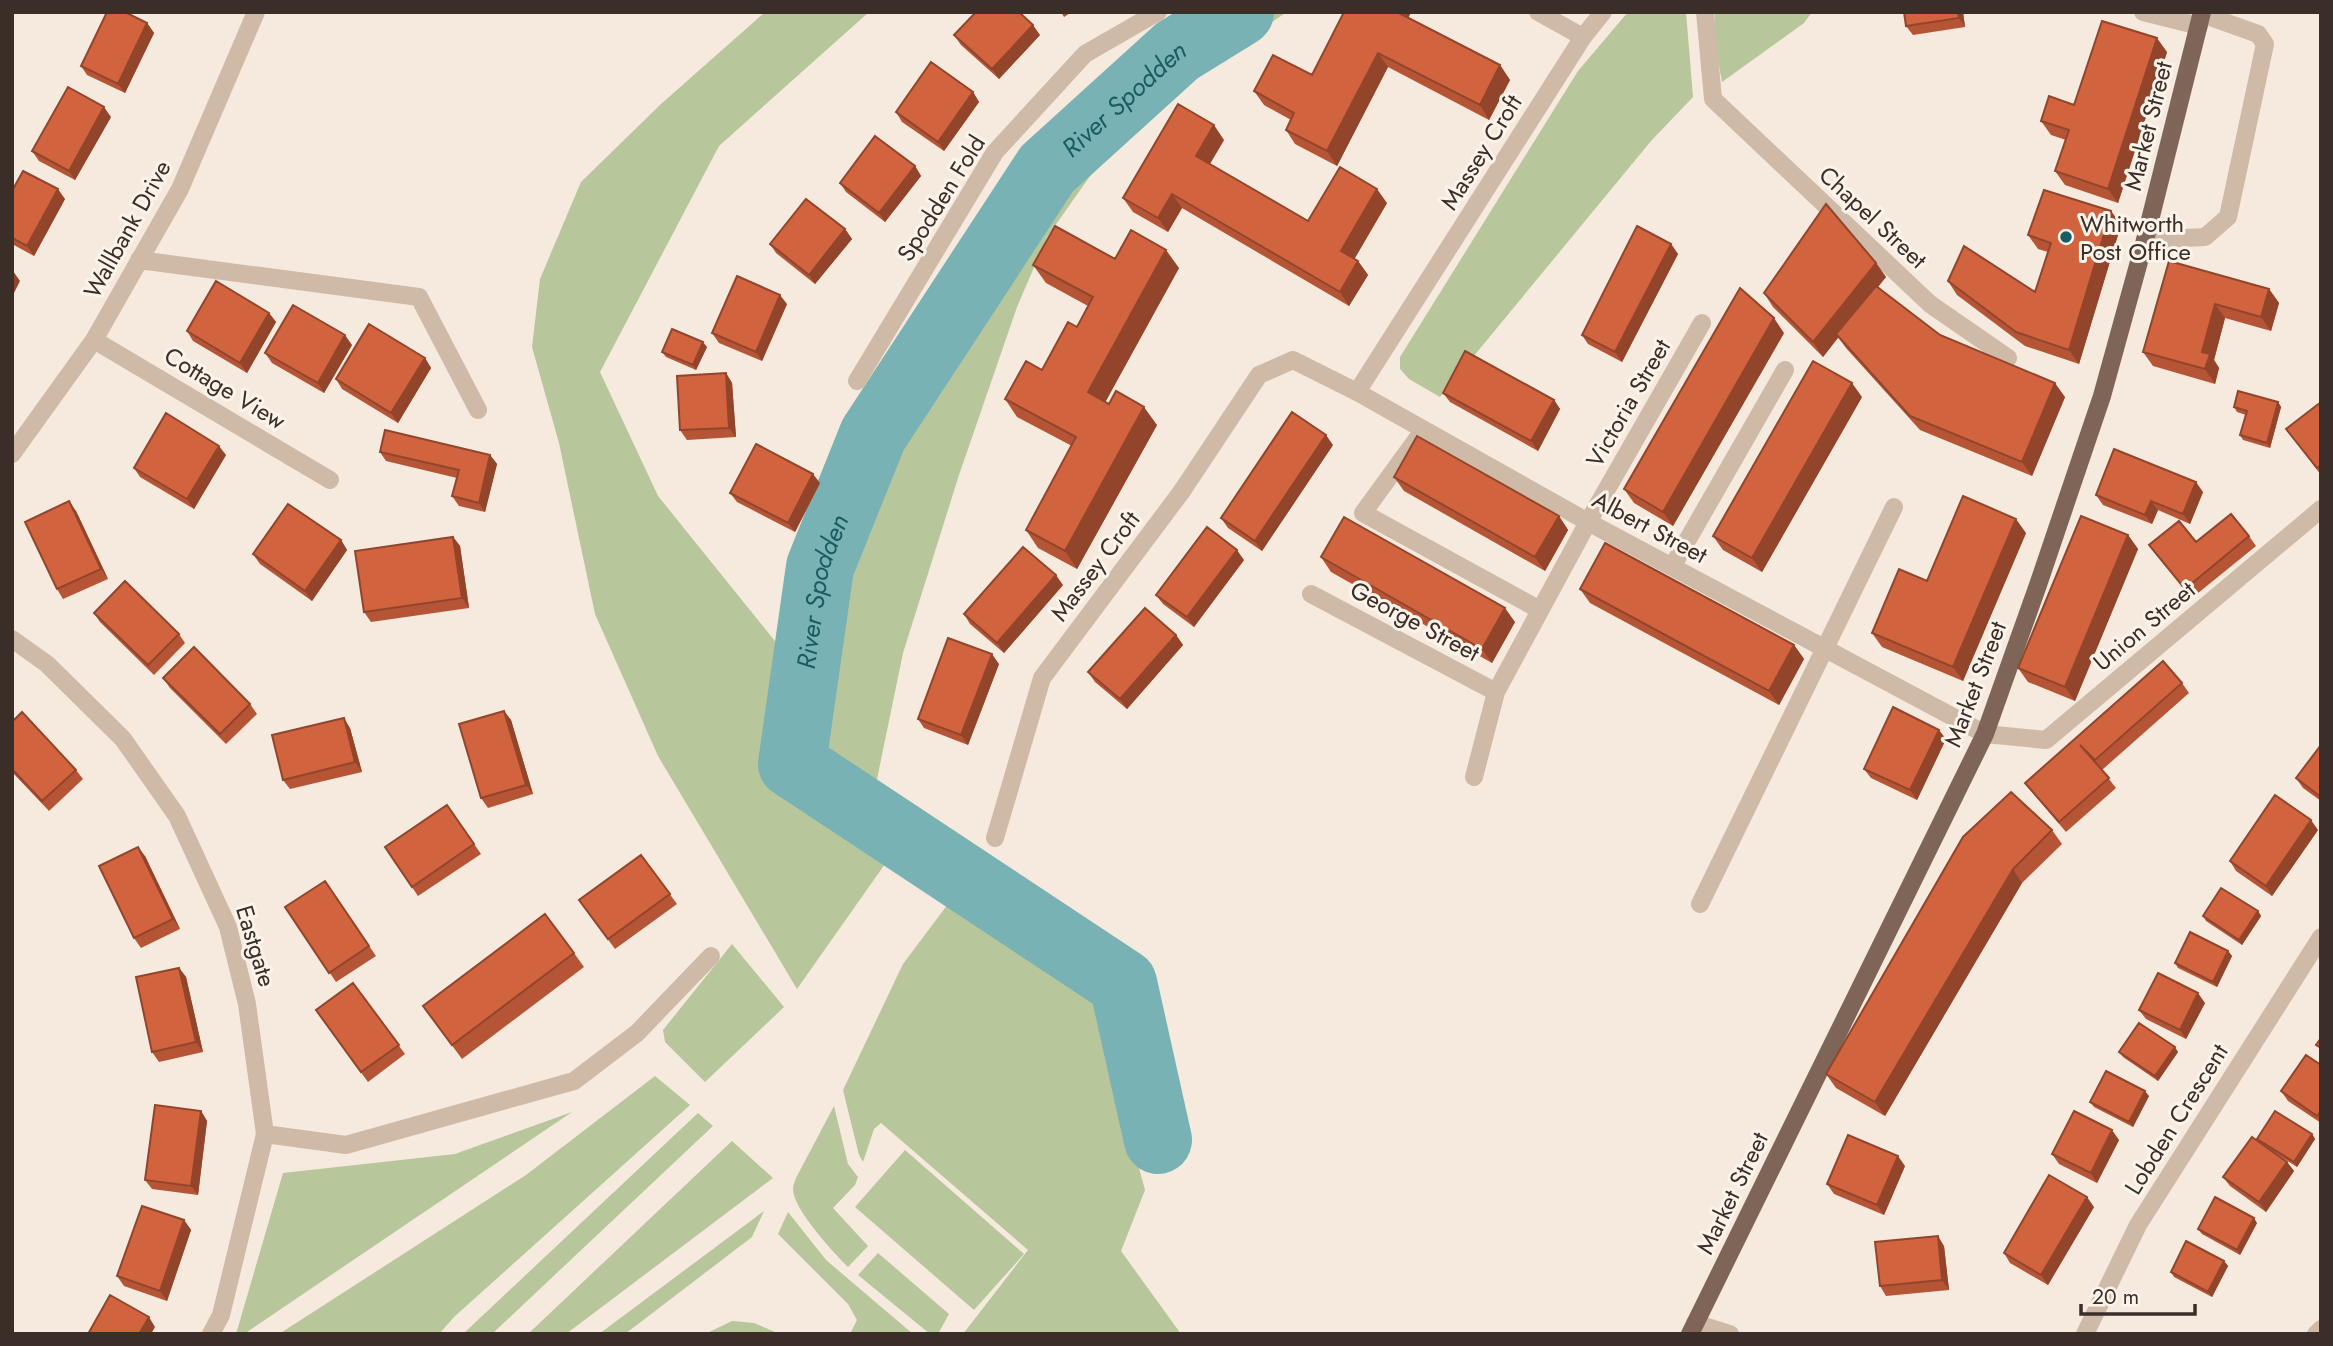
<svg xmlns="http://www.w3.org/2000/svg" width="2333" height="1346" font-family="Jost,sans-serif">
	<rect width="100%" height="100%" fill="#f5eadd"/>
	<path fill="#b7c69b" d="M765,12H869L719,146L600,372L658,496L787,656L770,767L892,854L797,989L658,756L595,614L559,443L532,347L540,279L581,182L661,104Z
		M1259,12H1287L1170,89L1112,145L1047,237L1017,307L959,475L903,653L876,784L924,818L912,828L803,754L834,575L886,441L1053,177L1176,65Z
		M1628,12H1686L1693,97L1651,141L1440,397L1409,379L1400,369V357L1578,71Z
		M1715,12H1812L1804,23L1722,82L1714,39Z
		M957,892L1088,983L1145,1190L1121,1251L1181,1334H963L1028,1250L881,1123L874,1129L863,1162L859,1155L843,1090L903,964Z
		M732,944L784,1007L705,1082L665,1042L663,1030Z
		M655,1076L690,1105L454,1317L439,1334H279L526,1175Z
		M834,1106L848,1164L858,1177L855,1185L833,1208L868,1246L848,1267C834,1253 793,1209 793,1189C793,1185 795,1181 796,1178Z
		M572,1112L244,1334H236L283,1173L455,1154Z
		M698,1113L713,1126L493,1333L463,1334Z
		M732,1141L773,1178L566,1334H528Z
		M905,1150L1024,1254L974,1310L855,1207Z
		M764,1211L752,1237L625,1334H599Z
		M788,1212L826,1260L913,1334H850L857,1320L848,1304L778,1234Z
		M878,1253L949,1314L938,1334H930L858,1275Z
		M732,1321L754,1323L780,1334H705Z"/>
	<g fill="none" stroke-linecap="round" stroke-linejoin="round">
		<path stroke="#79b2b5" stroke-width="68" id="s1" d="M1158,1140L1123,983L792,764L820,567L873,435L1047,169L1177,51L1240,12"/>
		<path stroke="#cfbaa8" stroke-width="18" d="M1538,12L1583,37
			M1705,12L1713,99L1930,304L2008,358
			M2143,12L2199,26
			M2145,240L2205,237L2228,217L2265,44L2258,34L2202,14
			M139,260L419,297L478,410
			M94,340L330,480
			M857,381L995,152L1085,54L1158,12
			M1357,392L1583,37L1603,12
			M1422,432L1363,513L1540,610
			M12,454L94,340L180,189L256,12
			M1672,567L1785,370
			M1311,594L1496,692
			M12,639L47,664L123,739L177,816L228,927L247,1004L265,1134L221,1315L211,1334
			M1474,777L1496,692L1588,522L1702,323
			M995,838L1042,678L1182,491L1259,375L1293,360L1357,392L1588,522L1985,734L2046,740L2321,509
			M1700,904L1894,507
			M265,1134L346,1145L574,1081L637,1033L711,956
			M1695,1323L1730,1334
			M2085,1334L2138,1225L2321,937
			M2316,1334L2321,1329"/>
		<path stroke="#7e6558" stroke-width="18" d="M1690,1334L1985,734L2038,585L2102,396L2145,240L2202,12"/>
	</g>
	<path fill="#b55536" d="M1061,12H1072L1064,17Z
		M1344,12H1411L1408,18L1500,65L1510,80L1489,120L1388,67L1337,166L1295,144L1286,130L1291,120L1264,105L1254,91L1312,75Z
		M1963,12L1965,27L1913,35L1906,26Z
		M147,23L154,33L125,93L87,75L81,66Z
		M954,35H1040L999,79L961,45Z
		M2167,52L2118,203L2065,185L2055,171L2066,140L2051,135L2041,121L2074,105Z
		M973,92L979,102L944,151L902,122L896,112Z
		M111,117L75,180L39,161L32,151Z
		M1224,140L1210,164L1308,221L1387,203L1354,259L1358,261L1368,275L1349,306L1182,208L1168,232L1133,212L1123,198Z
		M915,166L921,176L885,222L846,192L840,183Z
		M12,191L65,199L34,256L12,244Z
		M2111,211L2121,225L2079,364L2025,346L1957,295L1948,281L2035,292L2048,252L2038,249L2028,235Z
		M845,229L852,239L815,284L776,253L770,244Z
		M1671,244L1678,254L1622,362L1588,344L1582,335Z
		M1115,259L1179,268L1105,402L1157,425L1077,569L1038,548L1026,530L1072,446L1017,417L1005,399L1042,370L1077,327L1088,306L1046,283L1033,265Z
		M2169,261L2269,289L2279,303L2271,331L2225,318L2214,360L2219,368L2215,384L2153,366L2143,352Z
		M1876,263L1886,277L1877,287L1940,335L2065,397L2032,476L1920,430L1846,348L1838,337L1823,357L1773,307L1764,293Z
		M787,304L762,361L719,343L712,333Z
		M269,313L276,322L247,373L193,341L187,331Z
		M1784,333L1673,526L1634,503L1624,489Z
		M352,345L324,393L272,363L265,353Z
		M707,347L696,370L666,357L662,352Z
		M425,358L431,368L398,423L342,389L336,379Z
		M726,373L732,383L736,437L687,440L680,430Z
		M1443,393L1554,400L1560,409L1538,451L1450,402Z
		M1862,397L1762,572L1723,550L1713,536Z
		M2278,402L2281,407L2270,448L2243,440L2240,435L2246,415L2237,412L2234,407Z
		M2321,402V475L2286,429Z
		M1333,445L1262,551L1228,528L1221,518Z
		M380,452L490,455L497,464L485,512L459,506L452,496L457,478L386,461Z
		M226,455L194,509L140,477L134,468Z
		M1394,477L1559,516L1568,530L1545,571L1404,491Z
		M820,483L795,532L737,502L730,493Z
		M2203,492L2190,524L2158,510L2152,524L2103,505L2096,495Z
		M76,511L108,579L63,599L57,589Z
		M2026,533L1963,681L1882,647L1872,633L1927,581Z
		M2128,535L2138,549L2075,701L2028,682L2018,668Z
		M2249,536L2256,546L2192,598L2149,545L2196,542Z
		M453,537L460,546L469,608L371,622L364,612Z
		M341,540L347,550L312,601L260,564L253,554Z
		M1321,557L1515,622L1492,663L1331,572Z
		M1244,560L1194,627L1163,604L1156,595Z
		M1063,585L1004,653L970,624L964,614Z
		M1580,589L1794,645L1804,659L1779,705L1590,603Z
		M94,613L179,634L185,643L154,675L100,622Z
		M1176,635L1183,645L1127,709L1095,682L1088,672Z
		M999,664L968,745L924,728L918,719Z
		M163,678L250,704L257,714L226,744L170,688Z
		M2182,683L2189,693L2102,770L2116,788L2066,832L2032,792L2025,783Z
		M504,711L511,720L533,794L488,808L481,798Z
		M12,722L76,770L83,779L49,811L12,772Z
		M350,728L362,772L290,789L283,780Z
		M1946,739L1917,800L1871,778L1864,769Z
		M2321,745V801L2303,788L2296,778Z
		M447,805L481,854L418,896L385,847Z
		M2052,830L2062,844L2022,883L1885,1116L1836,1088L1826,1074L1963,837Z
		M2318,830L2272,896L2236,871L2230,861Z
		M641,855L677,904L615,949L579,900Z
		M145,856L180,929L141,948L134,938Z
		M325,881L376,956L336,982L285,907Z
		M2258,911L2261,916L2242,945L2206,921L2203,916Z
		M2228,951L2232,956L2217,987L2178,968L2175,963Z
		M574,953L584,967L462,1059L423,1006Z
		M179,968L186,977L203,1052L159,1062L152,1052Z
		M353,983L405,1054L368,1082L316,1010Z
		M2205,1003L2186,1039L2146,1019L2139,1010Z
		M2119,1052H2178L2158,1081L2123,1057Z
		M2321,1065V1123L2288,1101L2281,1091Z
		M2149,1096L2133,1127L2094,1107L2090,1102Z
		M201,1111L207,1121L198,1195L152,1189L145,1180Z
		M2312,1134L2315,1139L2297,1167L2263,1145L2287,1162L2294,1171L2266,1212L2230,1186L2223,1177L2261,1143L2257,1139Z
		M2119,1140L2097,1183L2059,1164L2052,1154Z
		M1905,1166L1884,1215L1834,1194L1827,1184Z
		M2094,1207L2048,1285L2010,1263L2004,1253Z
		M184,1220L191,1230L167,1301L124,1286L117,1276Z
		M2257,1223L2240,1255L2202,1234L2198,1229Z
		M1944,1246L1949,1290L1886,1296L1880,1286Z
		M2224,1261L2228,1266L2212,1297L2174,1277L2171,1272Z"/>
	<path fill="#93452c" d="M1396,12H1411L1405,25Z
		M1958,12H1963L1965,27L1959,18Z
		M147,23L154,33L125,93L118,84Z
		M1033,25L1040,35L999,79L992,69Z
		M2157,38L2167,52L2118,203L2108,189Z
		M1378,53L1388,67L1337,166L1327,151Z
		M1500,65L1510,80L1489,120L1480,105Z
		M973,92L979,102L944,151L938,142Z
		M104,107L111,117L75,180L69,171Z
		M1214,125L1224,140L1206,170L1196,156Z
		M915,166L921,176L885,222L879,213Z
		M58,189L65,199L34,256L27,246Z
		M1377,189L1387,203L1351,265L1341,251Z
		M1172,194L1182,208L1168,232L1158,218Z
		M2111,211L2121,225L2079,364L2069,350Z
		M845,229L852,239L815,284L809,275Z
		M1671,244L1678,254L1622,362L1615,352Z
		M1166,250L1179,268L1101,410L1088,392Z
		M1358,261L1368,275L1349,306L1340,292Z
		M1876,263L1886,277L1823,357L1813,342Z
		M13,271L20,281L12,297V273Z
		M2269,289L2279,303L2271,331L2261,317Z
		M780,295L787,304L762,361L756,352Z
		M2215,304L2225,318L2214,360L2219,368L2215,384L2205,369L2202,352Z
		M269,313L276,322L247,373L240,363Z
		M1774,318L1784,333L1673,526L1663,512Z
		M345,335L352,345L324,393L318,383Z
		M703,342L707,347L696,370L693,365Z
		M425,358L431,368L398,423L391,413Z
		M726,373L732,383L736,437L729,428Z
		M1852,383L1862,397L1762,572L1752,558Z
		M2055,383L2065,397L2032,476L2022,462Z
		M1554,400L1560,409L1538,451L1531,441Z
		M2278,402L2281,407L2270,448L2267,443Z
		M1144,407L1157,425L1077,569L1065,551Z
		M1326,435L1333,445L1262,551L1255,541Z
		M219,446L226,455L194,509L187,499Z
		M490,455L497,464L485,512L479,503Z
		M813,474L820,483L795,532L788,523Z
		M2196,482L2203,492L2190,524L2183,514Z
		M69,501L76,511L108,579L101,569Z
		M2151,501L2158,510L2152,524L2145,515Z
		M1559,516L1568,530L1545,571L1535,557Z
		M2016,519L2026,533L1963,681L1953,667Z
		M2128,535L2138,549L2075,701L2065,687Z
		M453,537L460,546L469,608L462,598Z
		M341,540L347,550L312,601L305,591Z
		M1237,550L1244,560L1194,627L1187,617Z
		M1056,575L1063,585L1004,653L997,643Z
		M1505,608L1515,622L1492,663L1482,649Z
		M1176,635L1183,645L1127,709L1120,699Z
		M1794,645L1804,659L1779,705L1769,691Z
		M992,654L999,664L968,745L961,735Z
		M504,711L511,720L533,794L526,785Z
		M344,718L350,728L362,772L355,762Z
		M1939,730L1946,739L1917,800L1910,790Z
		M2311,820L2318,830L2272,896L2266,886Z
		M138,847L145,856L180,929L173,919Z
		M2013,869L2022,883L1885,1116L1875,1102Z
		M2258,911L2261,916L2242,945L2239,940Z
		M2228,951L2232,956L2217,987L2213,982Z
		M179,968L186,977L203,1052L196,1042Z
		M2198,993L2205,1003L2186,1039L2180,1030Z
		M2175,1047L2178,1052L2158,1081L2155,1076Z
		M2145,1091L2149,1096L2133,1127L2129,1122Z
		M201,1111L207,1121L198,1195L191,1186Z
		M2112,1130L2119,1140L2097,1183L2091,1173Z
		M2312,1134L2315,1139L2297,1167L2294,1162Z
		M1898,1156L1905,1166L1884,1215L1877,1205Z
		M2287,1162L2294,1171L2266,1212L2259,1202Z
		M2087,1197L2094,1207L2048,1285L2041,1275Z
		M2254,1218L2257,1223L2240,1255L2237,1250Z
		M184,1220L191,1230L167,1301L160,1291Z
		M1938,1236L1944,1246L1949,1290L1942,1280Z
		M2224,1261L2228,1266L2212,1297L2208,1292Z
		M149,1317L155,1327L151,1334H139Z"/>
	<path fill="#d2633f" stroke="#93452c" stroke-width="2" d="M107,12H125L147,23L118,84L81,66Z
		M976,12H1019L1033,25L992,69L954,35Z
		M1344,12H1397L1500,65L1480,105L1378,53L1327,151L1286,130L1294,113L1254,91L1273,55L1312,75Z
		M1904,12H1958L1959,18L1906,26Z
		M2102,21L2157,38L2108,189L2055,171L2069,130L2041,121L2049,96L2074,105Z
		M931,62L973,92L938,142L896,112Z
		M68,87L104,107L69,171L32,151Z
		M1178,104L1214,125L1196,156L1308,221L1340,167L1377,189L1341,251L1358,261L1340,292L1172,194L1158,218L1123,198Z
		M875,136L915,166L879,213L840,183Z
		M23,171L58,189L27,246L12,238V191Z
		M2044,190L2111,211L2069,350L2016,332L1948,281L1964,246L2035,292L2051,243L2028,235Z
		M806,199L845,229L809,275L770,244Z
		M1826,204L1876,263L1813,342L1764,293Z
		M1055,226L1115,259L1131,230L1166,250L1088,392L1109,404L1116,391L1144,407L1065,551L1026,530L1076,437L1005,399L1026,361L1042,370L1068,322L1077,327L1093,297L1033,265Z
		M1637,226L1671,244L1615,352L1582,335Z
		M2169,261L2269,289L2261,317L2215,304L2202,352L2210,354L2205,369L2143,352Z
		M737,276L780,295L756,352L712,333Z
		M216,281L269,313L240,363L187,331Z
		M1876,286L1940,335L2055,383L2022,462L1910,416L1836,334Z
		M1740,288L1774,318L1663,512L1624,489Z
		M293,305L345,335L318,383L265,353Z
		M369,324L425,358L391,413L336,379Z
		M672,329L703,342L693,365L662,352Z
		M1465,351L1554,400L1531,441L1443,393Z
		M1813,361L1852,383L1752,558L1713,536Z
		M726,373L729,428L680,430L677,376Z
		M2238,391L2278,402L2267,443L2240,435L2247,411L2234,407Z
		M2321,402V466L2317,468L2286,429Z
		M1292,412L1326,435L1255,541L1221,518Z
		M166,413L219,446L187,499L134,468Z
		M385,430L490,455L479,503L452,496L459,470L380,452Z
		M1417,436L1559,516L1535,557L1394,477Z
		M756,444L813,474L788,523L730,493Z
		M2114,449L2196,482L2183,514L2151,501L2145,515L2096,495Z
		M1963,496L2016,519L1953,667L1872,633L1899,569L1927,581Z
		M69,501L101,569L57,589L25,522Z
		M288,504L341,540L305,591L253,554Z
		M2231,514L2249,536L2185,589L2149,545L2179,521L2196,542Z
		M2081,516L2128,535L2065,687L2018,668Z
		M1344,517L1505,608L1482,649L1321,557Z
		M1207,527L1237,550L1187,617L1156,595Z
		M453,537L462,598L364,612L355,551Z
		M1605,543L1794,645L1769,691L1580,589Z
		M1023,547L1056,575L997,643L964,614Z
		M125,581L179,634L148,665L94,613Z
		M1145,608L1176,635L1120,699L1088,672Z
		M948,638L992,654L961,735L918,719Z
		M194,647L250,704L220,734L163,678Z
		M2163,661L2182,683L2095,760L2080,745L2109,778L2059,822L2025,783Z
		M1893,707L1939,730L1910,790L1864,769Z
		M504,711L526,785L481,798L459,724Z
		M22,712L76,770L42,801L12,769V722Z
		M344,718L355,762L283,780L272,735Z
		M2321,745V797L2296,778Z
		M2011,792L2052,830L2013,869L1875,1102L1826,1074L1963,837Z
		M2275,795L2311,820L2266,886L2230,861Z
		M447,805L474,844L412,887L385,847Z
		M138,847L173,919L134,938L99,866Z
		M641,855L670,894L608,939L579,900Z
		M325,881L369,946L329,973L285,907Z
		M2221,888L2258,911L2239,940L2203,916Z
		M545,914L574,953L452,1045L423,1006Z
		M2190,932L2228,951L2213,982L2175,963Z
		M179,968L196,1042L152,1052L136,977Z
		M2158,973L2198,993L2180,1030L2139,1010Z
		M353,983L399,1045L361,1072L316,1010Z
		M2139,1023L2175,1047L2155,1076L2119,1052Z
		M2321,1038V1048L2316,1045Z
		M2306,1055L2321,1065V1111L2317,1116L2281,1091Z
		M2106,1071L2145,1091L2129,1122L2090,1102Z
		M155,1105L201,1111L191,1186L145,1180Z
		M2074,1111L2112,1130L2091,1173L2052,1154Z
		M2275,1111L2312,1134L2294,1162L2257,1139Z
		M1848,1135L1898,1156L1877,1205L1827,1184Z
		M2252,1137L2287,1162L2259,1202L2223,1177Z
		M2049,1175L2087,1197L2041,1275L2004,1253Z
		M2215,1197L2254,1218L2237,1250L2198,1229Z
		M142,1206L184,1220L160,1291L117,1276Z
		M1938,1236L1942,1280L1880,1286L1875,1242Z
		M2186,1241L2224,1261L2208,1292L2171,1272Z
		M110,1295L149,1317L139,1334H88Z"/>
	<circle fill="#195c61" stroke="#fcf4eb" stroke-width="2.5" cx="2066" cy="237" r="7"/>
	<g text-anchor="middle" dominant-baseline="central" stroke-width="6" stroke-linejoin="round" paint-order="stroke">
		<g font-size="24" fill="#3b2e29" stroke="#fcf4eb">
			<text transform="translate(2148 126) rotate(-76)">Market Street</text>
			<text transform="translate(1481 152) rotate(-58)">Massey Croft</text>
			<text transform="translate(941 198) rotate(-58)">Spodden Fold</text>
			<text transform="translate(1873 217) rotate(43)">Chapel Street</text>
			<text transform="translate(127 229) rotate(-61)">Wallbank Drive</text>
			<text transform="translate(225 388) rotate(31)">Cottage View</text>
			<text transform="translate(1628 403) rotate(-60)">Victoria Street</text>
			<text transform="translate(1650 527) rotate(28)">Albert Street</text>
			<text transform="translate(1095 566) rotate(-53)">Massey Croft</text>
			<text transform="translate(1415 621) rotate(28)">George Street</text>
			<text transform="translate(2144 626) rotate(-40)">Union Street</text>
			<text transform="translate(1975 684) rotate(-69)">Market Street</text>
			<text transform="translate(256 946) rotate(73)">Eastgate</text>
			<text transform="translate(2176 1119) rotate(-58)">Lobden Crescent</text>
			<text transform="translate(1732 1193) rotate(-64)">Market Street</text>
		</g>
		<g font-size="24" fill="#3b2e29" stroke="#fcf4eb" text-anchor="start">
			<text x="2080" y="223">Whitworth<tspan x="2080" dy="28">Post Office</tspan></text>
		</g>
		<g font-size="26" font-style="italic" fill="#195c61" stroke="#fcf4eb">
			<text stroke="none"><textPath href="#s1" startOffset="1321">River Spodden</textPath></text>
			<text stroke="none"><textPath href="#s1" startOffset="733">River Spodden</textPath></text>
		</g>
	</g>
	<rect width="2333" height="1346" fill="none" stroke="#3b2e29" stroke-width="28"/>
	<path d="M2081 1304v10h114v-10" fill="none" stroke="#3b2e29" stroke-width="3.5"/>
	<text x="2092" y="1304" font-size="21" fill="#3b2e29" stroke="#fcf4eb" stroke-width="5" paint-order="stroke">20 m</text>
</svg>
